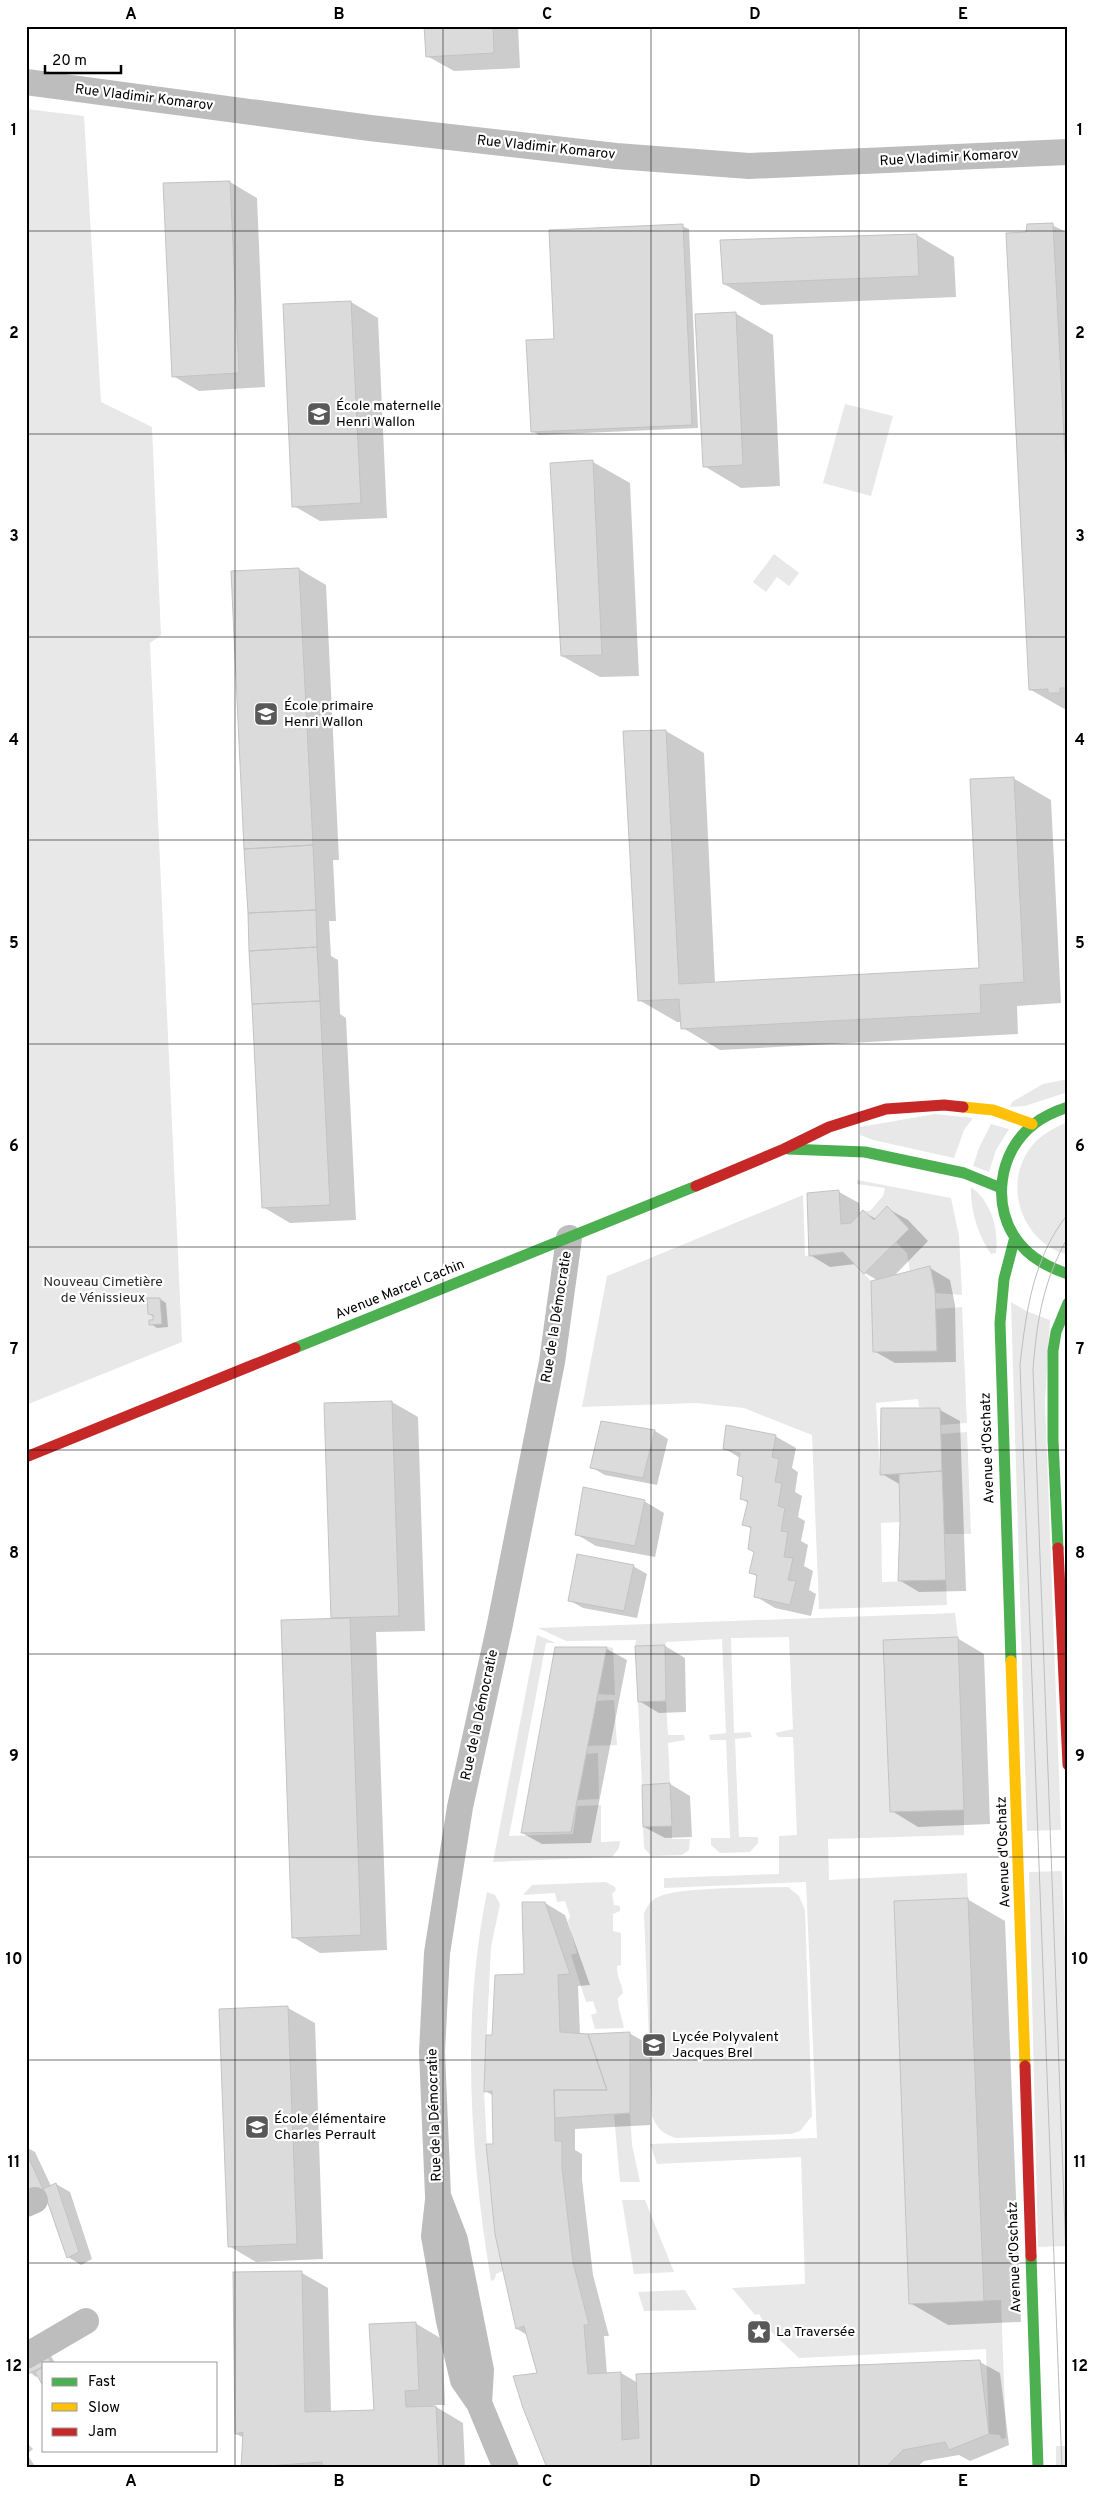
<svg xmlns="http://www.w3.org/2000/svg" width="1094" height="2494" font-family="Overpass,sans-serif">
	<rect width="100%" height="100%" fill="#fff"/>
	<path fill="#e8e8e8" d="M26,109L84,116L101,402L152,427L161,635L150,643L182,1342L26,1405Z
		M845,404L893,416L871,496L823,483Z
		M774,554L799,573L789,586L777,577L766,592L753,582Z
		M1068,1079V1092L1025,1106L1010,1107L1012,1102L1043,1084Z
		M935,1114L973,1118L964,1130L954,1158L873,1140L860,1135V1127Z
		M1068,1122V1255C1023,1243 1002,1187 1030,1148C1040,1135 1053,1128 1068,1122Z
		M991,1124L1009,1129L996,1150L989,1172L973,1166L979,1148Z
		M857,1180L951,1198L959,1236L962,1295L935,1293L930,1267L910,1271L907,1253L896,1242L909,1228L887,1207L874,1220L865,1211H870L883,1196L885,1188L857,1184Z
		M971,1187C991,1201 999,1229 996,1253L991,1254C978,1235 970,1210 971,1187Z
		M803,1195L805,1256L843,1252L871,1281L873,1352L936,1351L935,1309L962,1307L967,1423L941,1425L940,1409L919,1407L918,1399L876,1403L880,1474H899L900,1522L881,1523L882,1582L946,1580L947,1605L819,1609L812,1435L744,1408L696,1403L582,1407L607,1276Z
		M1011,1302L1026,1311L1050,1320L1045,1402L1061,1830L1027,1831Z
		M967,1432L971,1534H944L941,1434Z
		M955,1613L958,1637L884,1640L890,1812L964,1810V1835L828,1839L829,1880L967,1873L968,1898L894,1901L896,1959H925L909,2304L1001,2300L1006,2438L1001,2439L1000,2435L989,2434L986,2349L799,2358L766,2327L759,2314L755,2315L732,2288L805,2284L801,2157L657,2164L650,2144L817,2138L806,1882L664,1888V1878L779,1874V1836L797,1835L793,1737H778L775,1733L793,1729L789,1637L731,1638L734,1733L750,1732L752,1737L735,1739L739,1837H758V1843L750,1852L720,1853L711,1845V1838H730L726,1740H710L709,1735L726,1733L722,1639L666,1642L665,1645L635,1646L636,1640L566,1641L538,1628Z
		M537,1635L556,1643H546L509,1836L573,1834L577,1806L601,1805V1842L620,1841L619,1848L612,1857L493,1862Z
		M607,1647L613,1648L615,1695L597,1694Z
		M614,1700L617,1745L587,1746L596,1701Z
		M666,1701L668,1735H684L685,1740L668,1743L670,1783L642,1785L638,1702Z
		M598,1753L599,1799L576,1800L586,1754Z
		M672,1826V1839H690L689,1850L682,1855L651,1856L644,1848L643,1827Z
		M1062,1871L1068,2013V2246L1038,2247L1029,1872Z
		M606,1882L615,1887L616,1890L612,1894L614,1905L620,1906V1911L613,1914V1931L621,1933V1965L617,1966C617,1981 622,1981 623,1993L618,1998C618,2009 622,2017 624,2028L595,2029L591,2015L597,2013L593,2001L586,2002L571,1955L577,1953L568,1921L570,1916L565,1901L557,1902L555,1893L523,1895L532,1885Z
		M788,1887L799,1896L805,1910L812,2116L800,2131L791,2134L675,2138C662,2133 657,2128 652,2116L644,1913C647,1907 650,1901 656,1898C674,1886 762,1888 788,1887Z
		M487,1892L495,1895L500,1904L491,1947L484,2092L489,2183L503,2271L496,2274L495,2279L491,2281C470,2153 461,2020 487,1892Z
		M630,2113L632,2145L640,2182H620L614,2115Z
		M622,2200H645L674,2272L634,2274Z
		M685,2290L697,2310L644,2311L638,2292Z
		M1056,2446H1068V2468H1056Z"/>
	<path fill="#0003" d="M426,26H518L520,68L454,71L427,56Z
		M230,182L257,198L265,387L199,391L173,376L164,185Z
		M1052,225L1068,233V711L1031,690L1027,233Z
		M682,226L689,229L698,428L539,435L532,431L555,340Z
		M917,235L954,257L956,297L761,305L724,284Z
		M351,302L378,318L387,518L320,521L294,506L284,305Z
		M735,313L773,335L780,486L741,488L704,466Z
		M593,462L630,483L639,676L600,677L562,656Z
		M299,569L326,585L339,860H333L336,921H329L331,956L338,960L340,1014L346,1018L356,1220L290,1223L263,1207L233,572Z
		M666,731L704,753L715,983L980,970L1013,778L1051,800L1061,1003L1017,1006L1018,1034L720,1050L683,1028L682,1022H677L639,1000Z
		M839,1192L859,1203L860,1215L864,1212L876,1219L887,1208L908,1220L928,1241L894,1276L930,1268L950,1280L955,1305L956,1362L895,1363L874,1351L877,1280L865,1273L856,1264L830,1267L810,1255Z
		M160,1299L166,1303L168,1327L157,1328L151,1324L154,1321V1317L149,1314Z
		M392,1402L418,1417L425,1631L376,1632L387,1950L320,1953L293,1937L332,1619L326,1404Z
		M883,1409L940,1410L960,1421L966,1591L919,1592L899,1580L901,1485L882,1474Z
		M655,1431L668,1439L657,1485L605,1475L591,1467Z
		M775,1436L796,1448L792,1468L798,1472L795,1492L802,1496L798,1517L805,1521L801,1541L808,1545L804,1566L813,1571L809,1590L816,1594L811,1616L775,1608L755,1596L758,1577L750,1572L756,1552L752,1529L743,1524L748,1503L741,1498L744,1478L740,1458L724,1448Z
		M644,1501L664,1513L655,1557L596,1546L576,1534Z
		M633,1566L647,1574L637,1618L583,1608L569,1600Z
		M957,1638L984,1654L990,1824L918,1827L892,1811Z
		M665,1646L685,1658L686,1712L659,1713L639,1701Z
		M607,1649L627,1660L591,1843L542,1844L522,1833Z
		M670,1784L690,1796L692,1837L665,1838L644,1827Z
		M967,1899L1005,1921L1021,2322L948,2325L910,2303Z
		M545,1903L565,1915L590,1985L578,1986L580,2035L629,2033L650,2045V2125L575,2129V2150L582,2154V2180L593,2275L609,2336H604L607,2374L621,2373L638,2383L980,2362L1000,2373L1009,2445L970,2461L959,2455L924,2461L916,2468H548L540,2450L514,2377L538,2374L527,2335L517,2329L496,2234L494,2096L485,2091L494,2037L526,1975Z
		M288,2008L315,2023L323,2259L256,2262L229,2246Z
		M26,2147L35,2152L51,2186L56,2184L70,2192L92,2259L81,2265L68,2257L48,2200L26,2209Z
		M302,2273L328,2288L331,2413L375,2411L415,2323L442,2339L445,2405H433L463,2423L465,2468H244V2438L236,2434Z
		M51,2356L55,2363H44V2384L38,2375L36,2377L26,2369Z
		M26,2442L33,2449L27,2454L36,2468H26Z"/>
	<path fill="#dbdbdb" stroke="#c3c3c3" d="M424,26H493L494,53L426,57Z
		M230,181L239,373L172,377L163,183Z
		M1053,223L1068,512V688H1060V693H1048V689L1029,690L1006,233L1026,232L1027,224Z
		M683,224L692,425L531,432L526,340L554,339L549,230Z
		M917,234L919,276L723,284L720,240Z
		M351,301L361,503L292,507L283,304Z
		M736,312L743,465L703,467L695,314Z
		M593,460L602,655L561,656L550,463Z
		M299,568L313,845L244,849L231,571Z
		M666,730L679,984L979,968L970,779L1014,777L1024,982L980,985L981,1013L681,1029L679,999L638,1001L623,731Z
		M313,845L316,910L248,913L244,849Z
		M316,910L317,947L249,951L248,913Z
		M317,947L320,1001L252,1004L249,951Z
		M320,1001L330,1205L262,1208L252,1004Z
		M839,1190L841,1224L851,1223L863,1210L874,1220L887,1206L909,1229L864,1274L843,1252L809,1256L807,1193Z
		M930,1266L935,1290L937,1351L873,1352L871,1281Z
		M147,1298H160L162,1324L149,1325V1320H153V1315L148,1314Z
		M392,1401L399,1616L331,1618L324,1403Z
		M881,1408H940L942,1471L880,1475Z
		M601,1421L655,1430L643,1478L590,1468Z
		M726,1425L776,1435L772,1457L779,1459L775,1482L782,1483L778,1506L785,1508L781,1531L788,1532L784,1557L793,1558L788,1580L796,1581L790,1605L754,1597L757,1575L749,1573L754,1552L748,1549L751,1527L742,1525L748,1501L740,1499L743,1477L737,1475L740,1453L723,1449Z
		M942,1471L946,1580L898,1581L900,1522L899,1474Z
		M583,1487L645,1500L635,1546L575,1535Z
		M577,1554L634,1565L624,1611L568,1601Z
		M350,1618L361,1935L292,1938L281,1620Z
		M958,1637L964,1810L890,1812L883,1640Z
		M665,1645L666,1701L638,1702L635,1646Z
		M555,1647H607L571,1832L521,1833Z
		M670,1783L672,1826L643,1827L642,1785Z
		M968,1898L984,2301L909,2304L894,1901Z
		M522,1902H545L570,1974L558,1975L560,2032L588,2034L607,2090H554L555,2141H562V2168L573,2262L589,2325H584L588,2374L621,2372L622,2440L639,2438L636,2374L980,2360L989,2434L949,2450L945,2442L903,2450L885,2468H547L523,2408L513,2376L537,2373L524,2326L516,2329L503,2271L495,2234L486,2144H493L492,2091L484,2092L486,2035H492L495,1975L524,1974Z
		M288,2006L297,2244L228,2247L219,2009Z
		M630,2032V2113L555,2118L554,2090H607L588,2034Z
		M26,2152L43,2189L26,2196Z
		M56,2183L79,2252L67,2258L43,2189Z
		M302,2271L305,2412L374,2410L369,2324L416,2322L419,2390L405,2391L406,2407L436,2406L439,2468H323L322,2462L241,2468L243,2432L235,2434L233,2272Z
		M45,2351L51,2362L44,2363V2366L28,2374L26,2363Z
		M44,2366V2383L42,2384L35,2372Z"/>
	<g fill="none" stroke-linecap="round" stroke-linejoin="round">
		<path stroke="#bdbdbd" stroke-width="26" d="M26,82L370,128L616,156L749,166L1068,152
			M438,2200L434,2236L449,2321L463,2380L479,2403L506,2468
			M26,2204L35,2200
			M26,2356L86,2321
			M479,2403L481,2370L455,2240L438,2196L432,2052L437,1953L460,1807L500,1624L552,1362L569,1238"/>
		<path stroke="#4caf50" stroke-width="11" d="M1068,1107C1056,1111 1044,1116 1034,1124C998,1151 990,1209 1020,1244C1032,1259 1050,1268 1068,1274
			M788,1149L865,1152L964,1173L1001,1188
			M295,1348L696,1186
			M1058,1548L1053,1440V1351L1056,1332L1068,1303
			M1011,1661L1000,1323L1004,1279L1015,1237
			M1031,2256L1038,2468"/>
		<path stroke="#ffc107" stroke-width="11" d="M963,1107L993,1110L1032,1124
			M1011,1661L1025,2066"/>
		<path stroke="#c62828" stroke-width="11" d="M696,1186L784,1149L829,1127L886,1109L944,1105L963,1107
			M26,1457L295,1348
			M1058,1548L1068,1765
			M1025,2066L1031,2256"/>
		<path stroke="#bdbdbd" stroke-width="1" d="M1068,1237C1043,1281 1037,1320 1033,1369L1068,2308
			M1062,2468L1020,1365C1026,1312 1033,1257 1068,1214"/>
	</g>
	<path fill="none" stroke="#000" stroke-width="1" stroke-opacity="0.55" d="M235,26V2468M443,26V2468M651,26V2468M859,26V2468M26,231H1068M26,434H1068M26,637H1068M26,840H1068M26,1044H1068M26,1247H1068M26,1450H1068M26,1654H1068M26,1857H1068M26,2060H1068M26,2263H1068"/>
	<defs>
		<symbol id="school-square" viewBox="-11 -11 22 22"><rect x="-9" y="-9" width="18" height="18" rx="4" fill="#595959" stroke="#fff"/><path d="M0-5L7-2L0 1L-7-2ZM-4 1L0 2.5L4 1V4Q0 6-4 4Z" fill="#fff"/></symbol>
		<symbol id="sight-square" viewBox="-11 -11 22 22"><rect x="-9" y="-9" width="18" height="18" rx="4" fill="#595959" stroke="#fff"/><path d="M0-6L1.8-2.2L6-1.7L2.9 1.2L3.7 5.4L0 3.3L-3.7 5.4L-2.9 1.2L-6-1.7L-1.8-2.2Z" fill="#fff"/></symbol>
	</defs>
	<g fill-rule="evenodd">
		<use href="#school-square" x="305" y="400" width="28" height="28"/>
		<use href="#school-square" x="252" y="700" width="28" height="28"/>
		<use href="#school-square" x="640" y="2031" width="28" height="28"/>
		<use href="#school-square" x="243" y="2113" width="28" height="28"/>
		<use href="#sight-square" x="745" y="2318" width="28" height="28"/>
	</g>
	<g text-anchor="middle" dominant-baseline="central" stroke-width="4.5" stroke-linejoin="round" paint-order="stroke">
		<g font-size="14" fill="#000" stroke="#fff">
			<text transform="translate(144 98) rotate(7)">Rue Vladimir Komarov</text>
			<text transform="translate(546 148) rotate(6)">Rue Vladimir Komarov</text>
			<text transform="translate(949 158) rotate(-3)">Rue Vladimir Komarov</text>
			<text transform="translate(400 1290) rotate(-22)">Avenue Marcel Cachin</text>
			<text transform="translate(557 1317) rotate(-81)">Rue de la Démocratie</text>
			<text transform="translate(988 1448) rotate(-92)">Avenue d'Oschatz</text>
			<text transform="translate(480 1715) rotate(-78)">Rue de la Démocratie</text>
			<text transform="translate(1004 1852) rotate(-92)">Avenue d'Oschatz</text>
			<text transform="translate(435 2115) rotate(-92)">Rue de la Démocratie</text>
			<text transform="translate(1015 2257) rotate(-92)">Avenue d'Oschatz</text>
		</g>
		<g font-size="14" fill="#000" stroke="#fff" text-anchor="start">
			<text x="336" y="406">École maternelle<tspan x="336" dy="16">Henri Wallon</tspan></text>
			<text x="284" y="706">École primaire<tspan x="284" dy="16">Henri Wallon</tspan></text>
			<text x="672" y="2037">Lycée Polyvalent<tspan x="672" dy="16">Jacques Brel</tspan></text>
			<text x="274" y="2119">École élémentaire<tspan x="274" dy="16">Charles Perrault</tspan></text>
			<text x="776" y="2332">La Traversée</text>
		</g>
		<g font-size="14" fill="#2c2c2c" stroke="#fff">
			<text x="103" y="1282">Nouveau Cimetière<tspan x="103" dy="16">de Vénissieux</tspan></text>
		</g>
	</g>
	<rect width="1094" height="2494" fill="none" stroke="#ffffff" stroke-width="55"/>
	<rect x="42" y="2362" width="175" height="90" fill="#ffffff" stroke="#999999"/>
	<rect x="52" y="2378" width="25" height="8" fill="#4caf50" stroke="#999999"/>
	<text x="88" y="2386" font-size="15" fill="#000000">Fast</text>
	<rect x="52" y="2403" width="25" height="8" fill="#ffc107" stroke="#999999"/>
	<text x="88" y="2412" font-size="15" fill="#000000">Slow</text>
	<rect x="52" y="2428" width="25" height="8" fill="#c62828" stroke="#999999"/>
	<text x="88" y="2436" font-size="15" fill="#000000">Jam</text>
	<path d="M45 65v8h76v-8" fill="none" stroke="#000000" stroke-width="2.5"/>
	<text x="52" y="65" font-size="15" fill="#000000" stroke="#ffffff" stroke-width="4" paint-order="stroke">20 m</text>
	<rect x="28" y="28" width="1038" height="2438" fill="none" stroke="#000" stroke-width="2"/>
	<g font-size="16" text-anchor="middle" font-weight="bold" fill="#000">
		<text x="131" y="19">A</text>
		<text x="339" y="19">B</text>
		<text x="547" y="19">C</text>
		<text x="755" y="19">D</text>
		<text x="963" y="19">E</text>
		<text x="14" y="135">1</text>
		<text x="1080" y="135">1</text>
		<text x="14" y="338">2</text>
		<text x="1080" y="338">2</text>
		<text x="14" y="541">3</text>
		<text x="1080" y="541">3</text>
		<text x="14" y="745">4</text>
		<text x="1080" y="745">4</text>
		<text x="14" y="948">5</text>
		<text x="1080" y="948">5</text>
		<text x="14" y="1151">6</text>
		<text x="1080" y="1151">6</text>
		<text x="14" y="1354">7</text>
		<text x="1080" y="1354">7</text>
		<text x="14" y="1558">8</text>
		<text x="1080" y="1558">8</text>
		<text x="14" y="1761">9</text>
		<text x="1080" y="1761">9</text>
		<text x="14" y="1964">10</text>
		<text x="1080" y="1964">10</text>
		<text x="14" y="2167">11</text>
		<text x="1080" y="2167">11</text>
		<text x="14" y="2371">12</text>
		<text x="1080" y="2371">12</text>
		<text x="131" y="2486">A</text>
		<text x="339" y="2486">B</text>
		<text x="547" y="2486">C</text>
		<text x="755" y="2486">D</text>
		<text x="963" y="2486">E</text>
	</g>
</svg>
